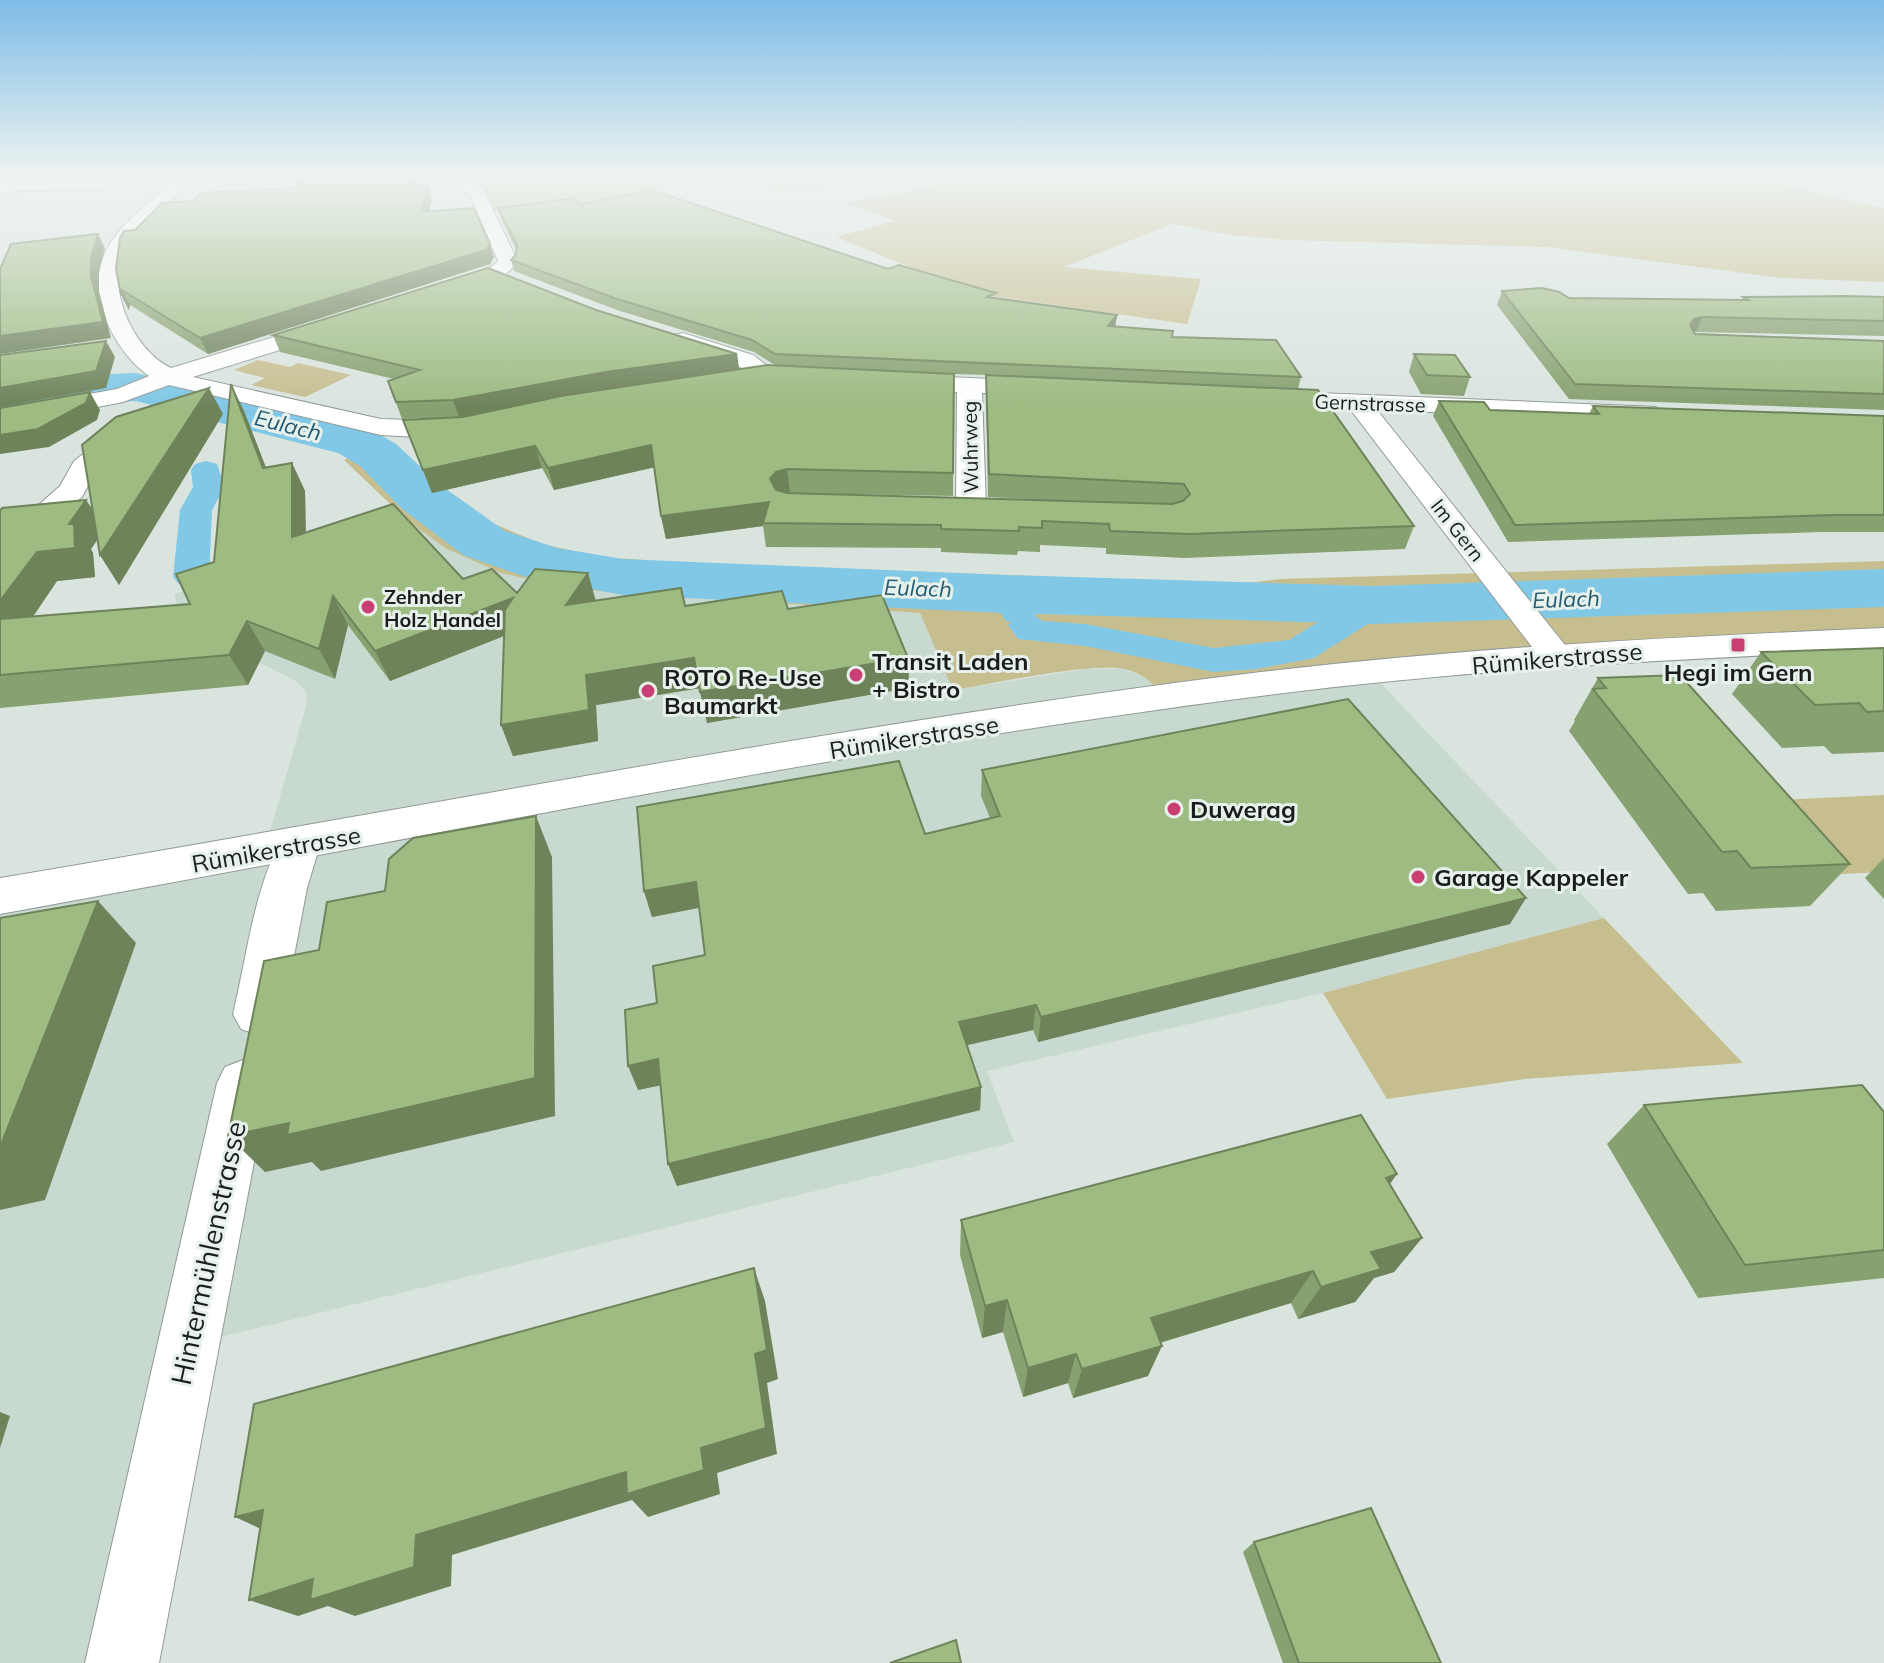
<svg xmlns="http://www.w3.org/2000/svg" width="1884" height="1663" font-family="Mulish,sans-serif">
	<rect width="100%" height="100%" fill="#dae4df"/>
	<path fill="#c8d9d0" d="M408,521L445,548L572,589L920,613L953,690L1085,669H1123L1151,680L1371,673L1604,918L1323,993L987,1071L1014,1142L189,1345L122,1663H0V896L264,852L307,703L306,691L296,681L184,625L174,594Z"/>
	<path fill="#c7be90" d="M451,173H712L611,203L486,213L470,186Z
		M715,173H901L854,183L780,191Z
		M968,173H1728L1884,208V282L1782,278L1546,247L1288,240L1230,235L1172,224L1064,267L1201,279L1187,324L992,296L937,278L836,237L895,221L847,203L980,177Z
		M258,360L290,367L298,363L351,375L305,397L251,385L265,378L234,370Z
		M123,382H156L383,444L437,489L492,523L542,544L602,557L671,562L1240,584L1280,579L1884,561V639L1163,697C1153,682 1142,673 1124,669C1086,662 994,684 953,690L920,613L572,589L501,573L445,548L408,521L344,460L356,454L129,393H90L0,411V403Z
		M1884,795V872L1820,875L1755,801Z
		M1604,918L1743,1063L1525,1079L1387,1099L1323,993Z"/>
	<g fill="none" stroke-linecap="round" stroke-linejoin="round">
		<path fill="#80c8e6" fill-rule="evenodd" d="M206,461L217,464L225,487L212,510L209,577L203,584L191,588L179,584L173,577L180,510L193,487L191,470L195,464Z
			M1005,583L1018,586L1037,613L1035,616L1043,621L1085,624L1214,648L1289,640L1359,597L1372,594L1385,597L1390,605L1385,613L1314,658L1257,669L1214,672L1085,646L1018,639L1008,625L1011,622L1006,621L987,594L992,586Z"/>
		<path fill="#80c8e6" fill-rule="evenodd" d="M136,373L374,431L396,444L439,484L505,531L557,548L623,559L1005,575L1372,586L1884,569V607L1372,624L1005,613L623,595L526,577L463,555L401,508L360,466L338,453L136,401L86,403L0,420V392L86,375Z"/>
		<defs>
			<path id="minor" d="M215,173H337L329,178L189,184C169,204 144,222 128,245C102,284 133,350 171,368L330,320L341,327L338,332L193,377L381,419L473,422L477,428L473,434L436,438L381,435L169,385L123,402L0,426V410L117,389L149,376C114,351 84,293 106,251C119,224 148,204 170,185L0,192V182Z
				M443,173H461L483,189L518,262L505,275L442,296L435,294L432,290L435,286L491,267L498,261L470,195Z
				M683,333L753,355L781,376L778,381H760L737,365L675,345L672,340L675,335Z
				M898,375L1043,381L1052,383L1055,388L1052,393L1043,395L982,393L986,508L981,514L971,517L913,513L908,507L913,501L956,499L957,392L889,387L886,382L889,377Z
				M1270,391L1656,407L1660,412L1656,417L1647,420L1377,410L1569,650L1575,657L1569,664L1557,668L1545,664L1350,409L1261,404L1257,399L1261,394Z
				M131,422L140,424L144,430L96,471L82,497L50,523L40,526L30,523L25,517L60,486L74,461L122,424Z
				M299,830L314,834L320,845L307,888L283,1014L275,1029L258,1035L241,1029L233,1014C247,956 254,887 284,834Z
				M243,1060L261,1067L269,1083L159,1663H85L217,1083L225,1067Z"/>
			<path id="secondary" d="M1884,628V650C1671,659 1457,670 1245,698C827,752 414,840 0,914V878C415,809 828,726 1245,674C1457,648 1671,637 1884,628Z"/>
		</defs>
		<use href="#minor" stroke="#919a95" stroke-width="2"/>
		<use href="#secondary" stroke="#919a95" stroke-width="2"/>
		<use href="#minor" fill="#fff" fill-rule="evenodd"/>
		<use href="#secondary" fill="#fff" fill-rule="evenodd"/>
	</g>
	<path fill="#88a170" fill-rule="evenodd" d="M290,173H421L416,186H428L432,199L429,212L494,257L490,264L208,354L130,305L129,310L121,295L135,230L194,201L300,188L294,183Z
		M579,205L888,269L996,298L1117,315L1115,327L1172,337L1301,377L1298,389L1414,526L1405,549L1185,558L1106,554V548L1040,545V552L1018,551L1017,555L941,552V548L766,547L763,526L666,539L661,516L654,467L554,490L542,468L432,493L403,420L463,417L501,409L459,417L402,419L388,381L394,379L280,352L273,335L596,310L737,354L739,369L775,365L754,352L617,310L514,271L511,260L516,254V249L501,219L498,208ZM954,374L986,375L988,497L1046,500L787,493L953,496Z
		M1502,291L1569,298L1742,300L1743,297H1884V336L1693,332L1695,334L1884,341V410L1569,399L1497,305Z
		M1414,354L1470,377L1464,396L1421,394L1409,372Z
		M231,384L244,411L266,468L292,463L305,491L306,532L463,579L517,593L588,573L596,601L685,606L788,609L908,658L909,688L707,723L700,688L596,705L598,741L513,756L501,725L504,636L390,681L348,625L335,679L265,651L248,685L0,708V511L86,500L92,509L223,414L119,585L100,555L97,540L91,549L93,553L95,577L57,581L33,617L190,604L214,562Z
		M1439,401L1490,410L1589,414L1593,406L1884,416V532H1822L1508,542L1433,416Z
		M1884,648V752L1832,754L1824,746L1782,748L1732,694L1761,652Z
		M1598,678L1850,864L1810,906L1716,911L1703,893L1688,894L1569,731L1575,721L1574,720Z
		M982,770L1510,924L1038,1042L1033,1030L967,1045L981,1087L980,1110L677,1186L668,1164L660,1085L638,1090L657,1003L705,955L699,908L652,917L644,891L925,834L990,818L981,796Z
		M1884,858V899L1865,878Z
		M1644,1105L1884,1112V1278L1698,1298L1607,1144Z
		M1390,1184L1422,1238L1394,1272L1374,1278L1355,1302L1298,1319L1291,1303L1160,1343L1148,1376L1073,1398L1068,1383L1023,1397L1003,1332L982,1338L960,1255L961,1220Z
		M1254,1542L1441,1663H1283L1243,1552Z"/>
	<path fill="#6f835b" d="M412,173H421L411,199L407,187Z
		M428,186L432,199L425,226L421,212Z
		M98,234L105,248L99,272V291L111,338L0,354V336L91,276V257Z
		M490,244L494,257L490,264L208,354L200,338Z
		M122,290L130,305L129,310L121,295Z
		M1117,315L1115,327L1108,326Z
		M1703,317L1696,331L1687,333L1690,325L1694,319Z
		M106,341L115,357L106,388L0,407V388Z
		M737,354L739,370L610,389L459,417L453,400L606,372Z
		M231,384L244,411L277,496L263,468Z
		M209,388L223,414L119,585L100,555Z
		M90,392L100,410L97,420L49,447L0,454V435Z
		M651,445L656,467L554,490L548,468Z
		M535,446L542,468L432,493L423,470Z
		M292,463L305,491L306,566L292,537Z
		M787,469L790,492L779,495L770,479L776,472Z
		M86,500L105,528L91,549L93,553L95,577L57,581L9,651L0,639V601L37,552L69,524Z
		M769,502L763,523V526L666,539L661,516Z
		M588,573L596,603L566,605Z
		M333,596L348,625L335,679L319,649Z
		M513,598L524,628L390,681L375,651Z
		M247,621L265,651L248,685L229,655Z
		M694,658L701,688L596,705L598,741L513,756L501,725L586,675Z
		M908,658L909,688L707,723L700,692Z
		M536,816L552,857L555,1116L321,1171L312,1162L265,1172L228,1136Z
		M696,882L702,907L652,917L644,891Z
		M1526,898L1510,924L1038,1042L1041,1017Z
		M98,901L136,943L45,1200L0,1210V1147Z
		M1036,1005L1033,1030L959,1047V1022Z
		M658,1059L667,1084L638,1090L628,1066Z
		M981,1087L980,1110L677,1186L668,1164Z
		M1397,1174L1372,1210L1386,1178Z
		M1422,1238L1394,1272L1374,1278L1355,1302L1298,1319L1321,1287L1371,1252Z
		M754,1268L765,1301L778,1379L767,1383L777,1454L717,1473L720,1494L648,1517L632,1500L452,1555L451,1586L355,1616L328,1606L298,1616L249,1600L313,1579L416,1535L701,1448L755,1354Z
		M1313,1271L1291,1303L1138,1349L1151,1318Z
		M1007,1300L1003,1332L982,1338L985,1306Z
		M1162,1346L1148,1376L1073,1398L1082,1369Z
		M1076,1354L1068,1383L1023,1397L1028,1368Z
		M0,1412L10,1416L0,1448Z
		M263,1510L283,1539L235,1517Z"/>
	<path fill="#9ebb82" stroke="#6f835b" stroke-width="2" d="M292,173H412L407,187L428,186L421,212L474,208L490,244L486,250L200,338L122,290L121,295L116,269L120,238L124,231L135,230L162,203L194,201L201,193L308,187Z
		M652,190L888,269L899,265L996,293L987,297L1117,315L1108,326L1173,331L1172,337L1276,340L1301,377L775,354L752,340L614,298L511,260L516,254L517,245L498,208L574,198L579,205Z
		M98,234L91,257V276L103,322L0,336V269L11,244Z
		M488,268L596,310L737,354L606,372L453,400L396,402L388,381L420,370L273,335Z
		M1542,288L1559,292L1569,298L1748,300L1743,297L1846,296L1884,297V321L1703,317L1694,319L1690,325L1695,334L1884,341V394L1575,384L1502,291Z
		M106,341L96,371L0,388V355Z
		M1414,354L1455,355L1470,377L1427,375Z
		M767,365L954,374L953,473L787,469L776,472L770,479L776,490L787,493L1172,504L1183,501L1190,494L1184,484L989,474L986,375L1318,390L1414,526L1189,534L1110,531L1109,524L1042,521V528L1019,527V531L941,529V525L763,523L769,502L661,516L651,445L548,468L535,446L423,470L403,420L463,417L561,396Z
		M231,384L263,468L292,463V537L393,504L463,579L492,569L517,593L535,569L588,573L566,605L681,588L685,606L782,591L788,609L882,595L908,658L700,692L694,658L586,675L589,710L501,725L505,610L513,598L375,651L333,596L319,649L247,621L229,655L0,675V619L190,604L176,574L214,562Z
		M209,388L100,555L82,445L116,417Z
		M90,392L86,403L38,429L0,435V408Z
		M1439,401L1484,402L1490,410L1599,414L1593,406L1884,416V515H1833L1515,525Z
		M86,500L69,524H74L75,548L37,552L0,601V511L2,508Z
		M1884,648V711L1867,712L1859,703L1815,705L1761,652Z
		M1680,675L1850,864L1751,868L1737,851L1722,852L1593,689L1606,688L1598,678Z
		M1348,699L1526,898L1041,1017L1036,1005L959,1022L981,1087L668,1164L658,1059L628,1066L625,1010L657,1003L653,966L705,955L696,882L644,891L637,807L899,761L925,834L1000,816L982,770Z
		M536,816L535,1078L287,1135L289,1123L228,1136L264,961L319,950L327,902L385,891L389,859L413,838Z
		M98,901L0,1147V918Z
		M1862,1085L1884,1112V1250L1745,1265L1644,1105Z
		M1361,1115L1397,1174L1386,1178L1422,1238L1371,1252L1381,1269L1321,1287L1313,1271L1151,1318L1162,1346L1082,1369L1076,1354L1028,1368L1007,1300L985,1306L961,1220Z
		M754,1268L767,1350L755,1354L766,1428L701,1448L704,1470L627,1494L626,1472L416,1535L414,1567L310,1600L313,1579L249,1600L263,1510L235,1517L254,1404Z
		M1371,1508L1441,1663H1299L1254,1542Z
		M956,1640L961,1663H890Z"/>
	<linearGradient id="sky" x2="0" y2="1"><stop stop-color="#7ebce7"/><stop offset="0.43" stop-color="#eef3f1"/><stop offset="1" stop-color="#eef3f1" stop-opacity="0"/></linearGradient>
	<rect width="1884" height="406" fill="url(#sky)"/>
	<g fill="#c93e73" stroke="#e7f1ec" stroke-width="3">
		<circle cx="368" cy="607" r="8"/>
		<rect x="1730" y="637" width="16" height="16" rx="4"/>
		<circle cx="856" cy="675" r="8"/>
		<circle cx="648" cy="691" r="8"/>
		<circle cx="1174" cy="809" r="8"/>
		<circle cx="1418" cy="877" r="8"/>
	</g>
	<g text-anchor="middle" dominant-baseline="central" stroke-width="6" stroke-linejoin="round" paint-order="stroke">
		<g font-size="20" fill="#1a1d1b" stroke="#e7f1ec">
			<text transform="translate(1370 403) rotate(2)">Gernstrasse</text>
			<text transform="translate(970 447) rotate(-91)">Wuhrweg</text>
			<text transform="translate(1458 530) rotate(52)">Im Gern</text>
		</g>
		<g font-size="20" font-weight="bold" fill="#1a1d1b" stroke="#e7f1ec" text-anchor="start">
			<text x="384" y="596">Zehnder<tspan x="384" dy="23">Holz Handel</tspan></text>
		</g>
		<g font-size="22" font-style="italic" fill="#225b71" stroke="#e7f1ec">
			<text transform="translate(288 425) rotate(14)">Eulach</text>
			<text transform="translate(918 588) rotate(2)">Eulach</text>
			<text transform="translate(1566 599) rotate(-2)">Eulach</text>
		</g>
		<g font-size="24" fill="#1a1d1b" stroke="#e7f1ec">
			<text transform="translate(1557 658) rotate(-5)">Rümikerstrasse</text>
			<text transform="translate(914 737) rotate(-9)">Rümikerstrasse</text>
			<text transform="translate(276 849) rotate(-10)">Rümikerstrasse</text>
		</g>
		<g font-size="24" font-weight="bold" fill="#1a1d1b" stroke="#e7f1ec" text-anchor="start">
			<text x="872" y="661">Transit Laden<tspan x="872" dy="28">+ Bistro</tspan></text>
			<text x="1738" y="672" text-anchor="middle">Hegi im Gern</text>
			<text x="664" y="677">ROTO Re-Use<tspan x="664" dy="28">Baumarkt</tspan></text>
			<text x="1190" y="809">Duwerag</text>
			<text x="1434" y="877">Garage Kappeler</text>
		</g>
		<g font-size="28" fill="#1a1d1b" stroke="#e7f1ec">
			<text transform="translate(208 1253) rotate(-78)">Hintermühlenstrasse</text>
		</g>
	</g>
</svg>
